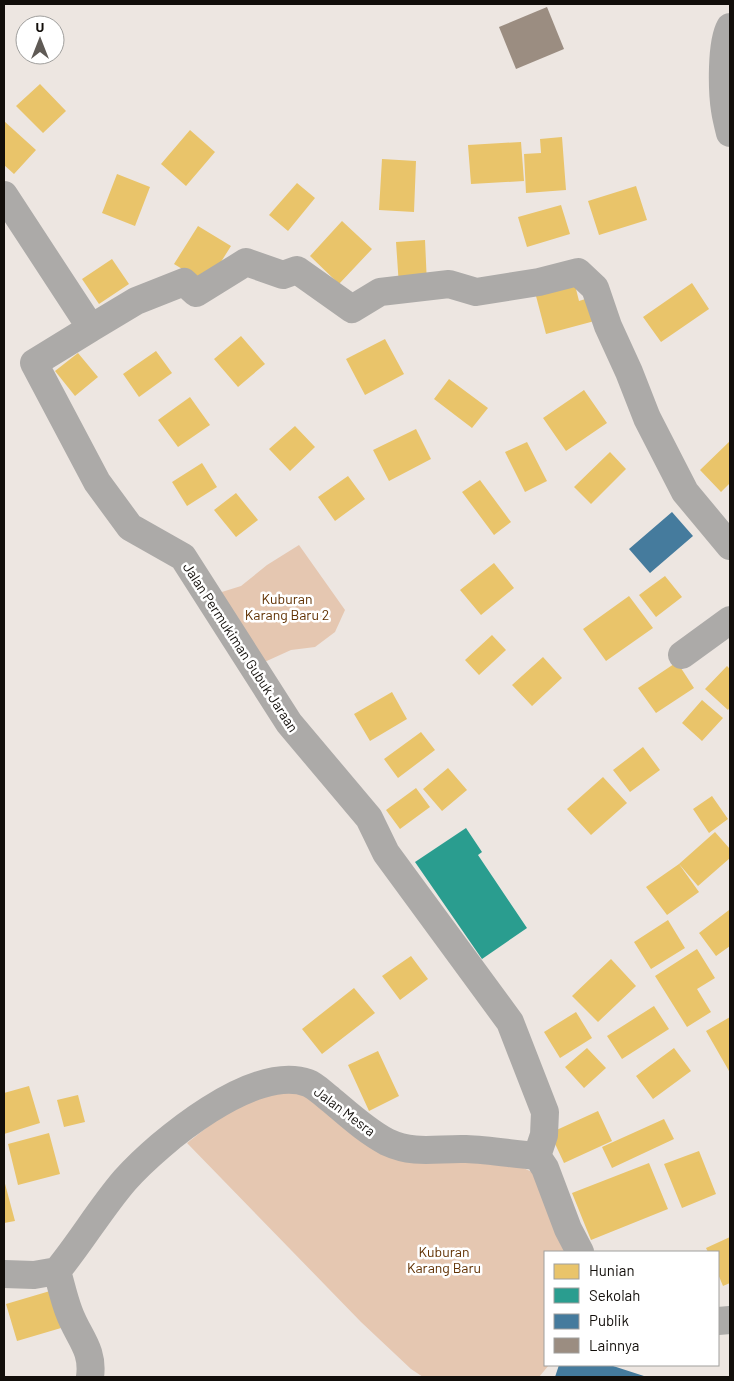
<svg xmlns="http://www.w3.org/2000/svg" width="734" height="1381" font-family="Barlow,sans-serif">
	<rect width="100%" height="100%" fill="#ede6e1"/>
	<path fill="#e5c7b1" d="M299,545L345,610L335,632L315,647L291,650L251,668L209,596L241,586L267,565Z
		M296,1084L394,1158L500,1157L532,1172L571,1252H545V1365H549L539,1377H423L411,1369L361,1322L187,1143L229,1110Z"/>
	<path fill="#e9c46a" d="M40,84L66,111L43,133L16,106Z
		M4,121L36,150L14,174L4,165Z
		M190,130L215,152L186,186L161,164Z
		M562,137L566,190L526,193L524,154L541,153L540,139Z
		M521,142L524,181L471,184L468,145Z
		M382,159L416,161L414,212L379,210Z
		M117,174L150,187L135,226L102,213Z
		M297,183L315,198L288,231L269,215Z
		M636,186L647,220L599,235L588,201Z
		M561,205L570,234L527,247L518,217Z
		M342,221L372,249L339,284L310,256Z
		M198,226L231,246L207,284L174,264Z
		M425,240L427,284L399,286L396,242Z
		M112,259L129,284L99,304L82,279Z
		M692,283L709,309L661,342L643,317Z
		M575,285L579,301L595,296L602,319L546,334L536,296Z
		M241,336L265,364L238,387L214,359Z
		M385,339L404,374L365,395L346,359Z
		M156,351L172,373L139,397L123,374Z
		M78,353L98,377L75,396L55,371Z
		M449,379L488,408L472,428L434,399Z
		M584,390L607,423L566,451L543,418Z
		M190,397L210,425L178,447L158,420Z
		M295,426L315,447L290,471L269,449Z
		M416,429L431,459L389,481L373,450Z
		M730,441V483L721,492L700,470Z
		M527,442L547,481L525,492L505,452Z
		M610,452L626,469L591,504L574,487Z
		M202,463L217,487L187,506L172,482Z
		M348,476L365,499L335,521L318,497Z
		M480,480L511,522L494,535L462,492Z
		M236,493L258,520L236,537L214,510Z
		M494,563L514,588L481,615L460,590Z
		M665,576L682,597L656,617L639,595Z
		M629,596L653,628L606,661L583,629Z
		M492,635L506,650L479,675L465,660Z
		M543,657L562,678L532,706L512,685Z
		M677,662L694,688L656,713L638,688Z
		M727,666L730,669V707L728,710L705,689Z
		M392,692L407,719L370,741L354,714Z
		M702,700L723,718L702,741L682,723Z
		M421,732L435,750L398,778L384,759Z
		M643,747L660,770L630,792L613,770Z
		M448,768L467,790L442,811L423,789Z
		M603,777L627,803L591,835L567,809Z
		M416,788L430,807L400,829L386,810Z
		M712,796L728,819L709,833L693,809Z
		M715,832L730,849V858L698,886L679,864Z
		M679,864L699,892L667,915L646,887Z
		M729,910L730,946L716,956L699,933Z
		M668,920L685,948L651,969L634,942Z
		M697,949L715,978L697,989L711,1012L687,1027L655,976Z
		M411,956L428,979L400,1000L382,976Z
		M611,959L636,986L598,1022L572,996Z
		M354,988L375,1013L322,1054L302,1029Z
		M654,1006L669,1029L622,1059L607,1036Z
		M576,1012L592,1038L560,1058L544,1032Z
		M730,1017V1070L729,1071L706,1031Z
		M587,1048L606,1068L584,1088L565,1067Z
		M674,1048L691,1071L653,1099L636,1076Z
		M378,1051L399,1096L369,1111L348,1065Z
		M29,1086L40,1123L4,1134V1093Z
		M78,1095L85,1122L64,1127L57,1100Z
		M598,1111L612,1141L564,1163L550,1133Z
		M664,1119L674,1139L612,1168L602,1147Z
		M49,1133L60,1174L18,1185L8,1144Z
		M699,1151L716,1194L682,1208L664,1164Z
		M649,1163L668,1209L591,1240L572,1193Z
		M4,1180L15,1221L4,1223Z
		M730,1237V1283L723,1286L718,1274V1252H708L706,1248Z
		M50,1291L61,1328L17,1341L6,1304Z"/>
	<path fill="#2a9d8f" d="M466,828L482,852L478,855L527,928L482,959L415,862Z"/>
	<path fill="#457b9d" d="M672,512L693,536L650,573L629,549Z
		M559,1365H610L647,1377H555Z"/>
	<path fill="#9b8d81" d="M547,7L564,49L516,69L499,27Z"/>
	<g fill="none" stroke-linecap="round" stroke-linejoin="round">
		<path stroke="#acaaa8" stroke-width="28" d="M730,27C721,43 722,91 725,110C726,117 728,125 730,133
			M4,195L91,328L34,363L97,482L130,527L183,557L289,723L369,818L386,853L510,1022L545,1112L544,1135L537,1156
			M91,328L136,301L184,282L196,293L246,262L283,275L297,270L352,309L380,292L449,284L476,292L539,282L578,272L595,288L608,326L629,372L647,418L685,492L730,546
			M682,655L730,620
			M57,1271C61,1285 64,1299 69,1312C78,1337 94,1349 90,1377
			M4,1274L34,1275L57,1271C81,1242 100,1209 125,1180C159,1142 254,1063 308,1083C316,1086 323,1094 330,1099C348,1114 366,1131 387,1142C415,1155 437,1148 466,1149C489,1150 514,1154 537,1156L545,1168L568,1229L580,1252
			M718,1321L730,1320"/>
	</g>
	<g text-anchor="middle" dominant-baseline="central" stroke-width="5" stroke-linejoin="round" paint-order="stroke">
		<g font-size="14" fill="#603000" stroke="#fff">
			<text x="287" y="598">Kuburan<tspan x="287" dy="16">Karang Baru 2</tspan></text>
			<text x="444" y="1251">Kuburan<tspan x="444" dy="16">Karang Baru</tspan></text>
		</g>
		<g font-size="14" fill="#120e0a" stroke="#fff">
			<text transform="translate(241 647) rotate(57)">Jalan Permukiman Gubuk Jaraan</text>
			<text transform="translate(345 1111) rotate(37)">Jalan Mesra</text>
		</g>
	</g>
	<rect width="734" height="1381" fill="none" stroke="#120e0a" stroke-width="10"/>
	<rect x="544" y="1251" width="175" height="115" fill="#ffffff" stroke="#a09f9d"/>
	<rect x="554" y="1264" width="25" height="15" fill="#e9c46a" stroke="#a09f9d"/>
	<text x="589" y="1276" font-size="15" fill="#120e0a">Hunian</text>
	<rect x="554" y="1288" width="25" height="15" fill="#2a9d8f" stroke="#a09f9d"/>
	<text x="589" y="1301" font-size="15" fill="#120e0a">Sekolah</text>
	<rect x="554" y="1314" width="25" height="15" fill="#457b9d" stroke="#a09f9d"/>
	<text x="589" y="1326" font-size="15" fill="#120e0a">Publik</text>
	<rect x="554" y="1338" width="25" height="15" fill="#9b8d81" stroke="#a09f9d"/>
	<text x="589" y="1351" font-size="15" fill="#120e0a">Lainnya</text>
	<g transform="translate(40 40)"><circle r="24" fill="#ffffff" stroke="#a09f9d"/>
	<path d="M0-4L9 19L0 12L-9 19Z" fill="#5f5a55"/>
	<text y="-8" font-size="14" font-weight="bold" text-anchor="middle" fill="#120e0a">U</text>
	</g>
</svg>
